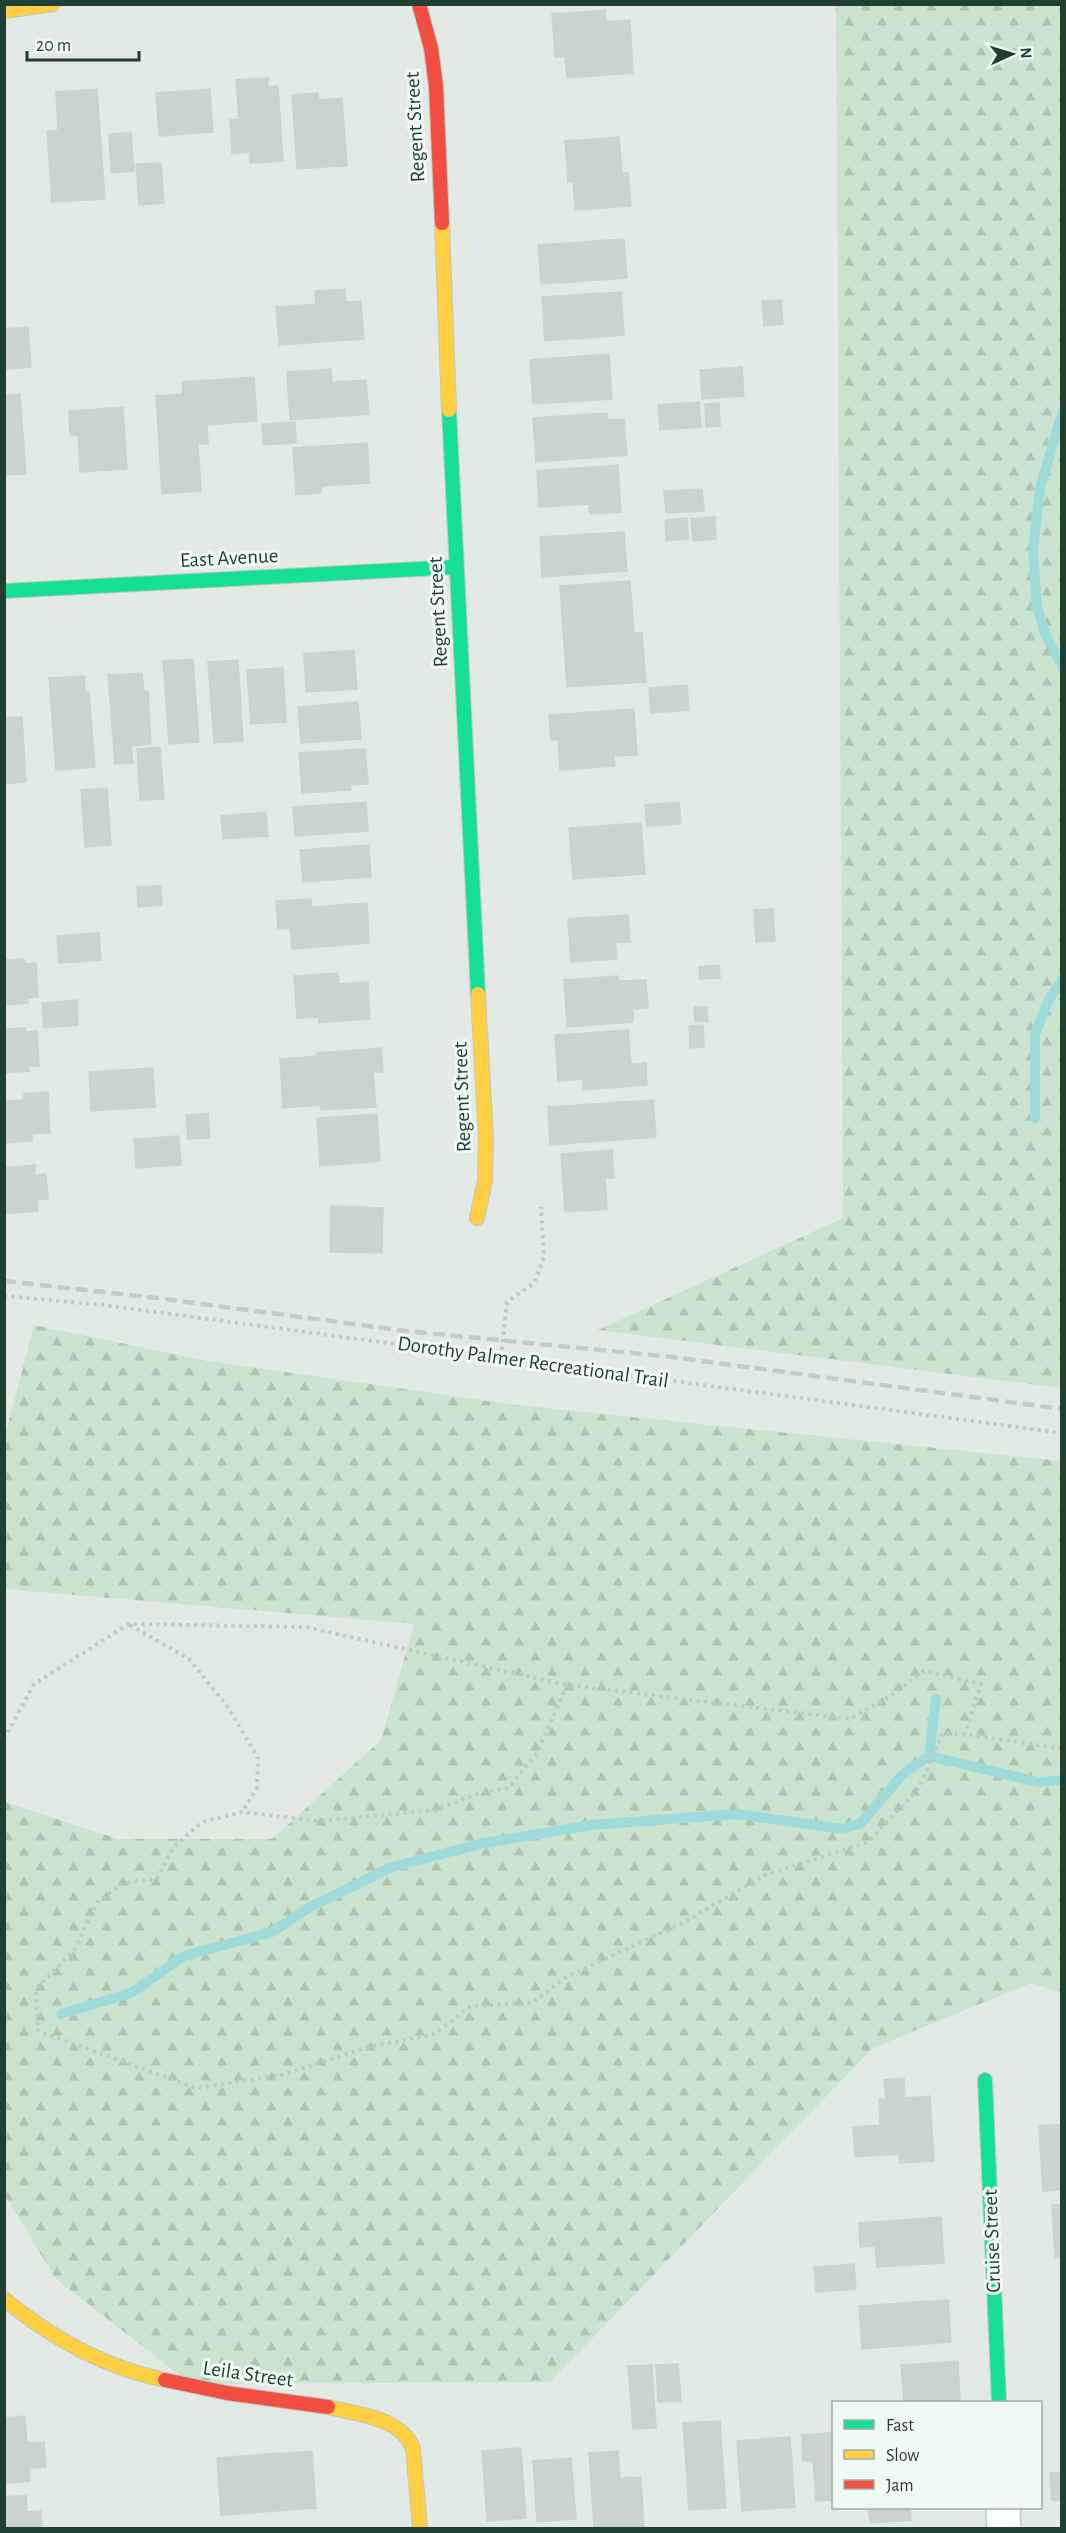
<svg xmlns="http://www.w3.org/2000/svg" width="1066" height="2533" font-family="'Alegreya Sans',sans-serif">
	<defs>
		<pattern id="forest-firs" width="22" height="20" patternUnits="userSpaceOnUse" patternTransform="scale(1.5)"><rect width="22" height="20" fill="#cbe4cf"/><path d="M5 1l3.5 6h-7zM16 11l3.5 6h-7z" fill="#aec5b2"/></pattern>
	</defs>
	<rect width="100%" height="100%" fill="#e3eae6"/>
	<path fill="url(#forest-firs)" d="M836,5H1061V1388L598,1330L843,1218Z
		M34,1325L202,1360L517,1405L1061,1461V1993L1031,1983L873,2048L550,2382L191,2384L56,2279L5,2196V1802L118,1839H272L381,1740L414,1624L5,1589V1436Z"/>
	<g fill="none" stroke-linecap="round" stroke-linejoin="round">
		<path stroke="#a0dbdc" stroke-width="10" d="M1062,414L1040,488L1033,550L1037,606L1045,633L1062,666
			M1035,1118V1034L1049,999L1062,981
			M929,1756L1038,1782L1062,1780
			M61,2014L131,1993L184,1956L272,1932L310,1907L392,1867L480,1844L591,1825L736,1814L844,1829L861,1823L902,1775L929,1756L936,1699"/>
	</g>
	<path fill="#cbd3cf" stroke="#ccd3cf" stroke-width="1.5" d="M605,10L606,22L630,20L633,73L567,78L565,57H555L552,14Z
		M268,78V87L278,86L283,161L250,163V152L232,154L230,120L239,119L236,80Z
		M97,89L105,199L52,202L47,131L58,130L56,92Z
		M210,89L213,132L159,136L156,93Z
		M318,93L323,167L297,169L292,95Z
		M342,98L347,166L323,167L318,100Z
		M131,132L134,171L111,173L109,134Z
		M619,137L622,173H628L631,206L575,210L573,181L568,182L565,141Z
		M161,163L164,203L139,205L136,164Z
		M624,239L627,278L541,284L538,245Z
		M345,289L346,302L361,301L364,339L279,345L276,307L316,304L315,291Z
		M621,292L624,335L545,341L542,297Z
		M781,300L783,324L764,326L762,301Z
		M28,327L31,367L7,369L4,329Z
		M609,354L612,399L533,404L530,360Z
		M742,367L744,396L702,399L700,370Z
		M331,369L332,382L366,380L369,414L290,420L287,372Z
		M254,377L257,421L207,425L208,444H198L201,491L162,494L156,396L183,394L182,382Z
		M20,394L26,474L4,475V395Z
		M699,402L701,427L660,430L658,405Z
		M719,403L720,426L706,427L705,404Z
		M123,407L127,469L80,472L78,435H70L69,411Z
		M607,413L608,420L624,419L627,455L536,462L533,418Z
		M295,422L296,443L263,445L262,424Z
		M367,443L370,483L321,486V493L296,495L293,448Z
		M618,465L621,512L590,514L589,504L539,507L537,471Z
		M702,489L704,511L666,513L664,491Z
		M715,517L716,539L693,541L691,519Z
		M687,518L688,539L666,541L665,520Z
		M624,532L627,571L542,577L540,537Z
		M630,581L634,633H642L646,682L567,687L560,586Z
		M354,650L357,689L306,692L304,654Z
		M193,659L199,742L169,744L163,661Z
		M238,660L243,741L214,743L208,662Z
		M283,668L286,722L251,724L247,670Z
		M142,673L144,692L148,691L151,744L131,746L133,763L115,764L108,675Z
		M84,676L85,692H89L95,767L56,770L49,678Z
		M687,685L689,710L651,713L649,688Z
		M358,702L361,739L301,743L298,707Z
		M634,709L637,755L614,756L615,766L560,770L558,740H551L549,715Z
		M22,717L26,782L4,784V718Z
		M160,747L164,799L140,800L137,749Z
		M365,749L368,784L350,785L351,790L302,793L299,753Z
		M107,788L111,845L85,847L81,790Z
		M366,802L368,831L295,836L293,807Z
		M679,802L681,824L647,826L645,805Z
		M266,812L268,836L223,839L221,816Z
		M641,823L645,874L573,879L569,828Z
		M369,845L371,877L303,882L300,850Z
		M161,886L162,905L138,907L137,887Z
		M311,899V907L367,903L369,943L292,949L290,928L278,929L276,901Z
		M773,909L775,941L756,942L754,910Z
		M628,915L630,942L615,943L617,959L571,962L568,919Z
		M99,933L101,960L59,963L57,936Z
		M24,959L25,964L36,963L38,997L27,998L28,1003L4,1005V960Z
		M719,965L720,978L700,979L699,967Z
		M338,973L339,984L368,982L370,1019L319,1023L318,1017L297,1018L294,976Z
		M618,976L619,981L646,980L648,1008L633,1009V1022L567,1027L564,980Z
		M77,1000L78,1025L44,1028L42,1003Z
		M694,1007H707L708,1021L695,1022Z
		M703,1025L704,1047L690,1048L689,1026Z
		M25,1028L26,1032L37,1031L39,1066H28L29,1071L4,1073V1029Z
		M628,1030L631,1064L646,1063L647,1085L583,1090L582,1079L558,1081L555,1035Z
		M381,1048L383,1072H373L376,1107L321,1110V1105L283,1108L280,1059L317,1056V1053Z
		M153,1068L155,1107L91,1111L89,1072Z
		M48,1092L50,1133L32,1134V1141L4,1143V1101L24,1100V1094Z
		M653,1100L656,1137L550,1145L548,1107Z
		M208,1113L210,1138L188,1139L186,1115Z
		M377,1114L380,1161L320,1166L317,1118Z
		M179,1136L181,1165L136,1168L134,1139Z
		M612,1150L614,1178H605L607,1209L565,1212L561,1154Z
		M35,1165V1175L46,1174L48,1199L37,1200L38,1211L4,1214V1168Z
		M331,1206L383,1208L382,1253L330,1252Z
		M904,2078L905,2098L930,2096L934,2161L900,2163L899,2154L855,2157L853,2127L880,2125L879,2100L886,2099L884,2080Z
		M1062,2124V2190L1043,2191L1039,2126Z
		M1062,2204V2257L1055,2258L1052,2205Z
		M941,2217L944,2263L877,2267L875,2246L860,2247L859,2223Z
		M854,2264L856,2289L816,2292L814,2267Z
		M948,2300L951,2342L862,2349L859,2306Z
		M958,2361L960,2402H904L901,2365Z
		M678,2364L681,2401L658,2402L656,2365Z
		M652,2365L656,2428L633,2429L628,2366Z
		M25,2416L27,2443L44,2442L46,2467L29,2468L30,2481L4,2483V2418Z
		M720,2421L726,2508L689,2510L683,2423Z
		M834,2432V2500L816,2501L813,2461H803L802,2435Z
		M790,2437L795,2507L742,2511L737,2441Z
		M521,2448L526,2518L487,2521L482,2451Z
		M312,2451L316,2508L221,2515L217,2458Z
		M618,2451L620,2478L641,2477L644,2528H594L589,2453Z
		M571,2458L576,2519L537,2522L533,2461Z
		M1062,2472V2500H1052L1050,2473Z
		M26,2495L27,2512L41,2511L42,2528H4V2497Z
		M868,2508H910L911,2520L870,2523Z"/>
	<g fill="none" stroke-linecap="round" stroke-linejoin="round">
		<defs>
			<path id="street" d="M1003,2508L1004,2528"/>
			<path id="fast" d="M449,410L478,994
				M4,591L456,567
				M985,2080L999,2402"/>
			<path id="slow" d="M4,11L53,4
				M442,223L449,410
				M477,1218L485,1180L486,1139L478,994
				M4,2299C53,2339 103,2367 165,2380
				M328,2407C357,2414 400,2417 413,2448L420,2528"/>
			<path id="jam" d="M419,4L431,48L436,86L442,223
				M165,2380L227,2393L328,2407"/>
		</defs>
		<use href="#street" stroke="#c0c7c3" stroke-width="36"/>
		<use href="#fast" stroke="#bfc8c3" stroke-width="16"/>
		<use href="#slow" stroke="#bfc8c3" stroke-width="16"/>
		<use href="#jam" stroke="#bfc8c3" stroke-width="16"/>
		<path stroke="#c0cac4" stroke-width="4" stroke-dasharray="3 4.5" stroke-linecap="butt" d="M4,1296L104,1305L1062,1433
			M501,1357L507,1302L534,1283L544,1257L541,1207
			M130,1625L189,1659L227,1706L258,1758L257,1788L242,1812
			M567,1685L537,1753L508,1788L479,1793L436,1810L318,1821L242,1812L202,1822L173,1848L157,1879L123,1883L97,1902L75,1949L36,1989L38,2031L196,2088L282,2075L368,2047L435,2034L471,2006L532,2003L568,1976L683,1923L763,1876L868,1842L919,1788L942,1734H965L1062,1749
			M4,1739L34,1684L129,1624L306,1627L567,1685L850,1719L889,1697L924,1671L981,1684L965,1734"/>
		<use href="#street" stroke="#fbfcfb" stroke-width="33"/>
		<use href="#fast" stroke="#16e098" stroke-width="14"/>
		<use href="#slow" stroke="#ffcf43" stroke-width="14"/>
		<use href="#jam" stroke="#f24e42" stroke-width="14"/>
		<path stroke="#c6cbc9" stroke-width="4.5" stroke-dasharray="12 6" stroke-linecap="butt" d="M4,1281L157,1298L406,1331L672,1357L1062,1409"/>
	</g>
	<g text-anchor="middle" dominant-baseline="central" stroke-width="6" stroke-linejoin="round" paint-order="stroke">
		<g font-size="21" fill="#1f3f33" stroke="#f1f9f4">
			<text transform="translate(415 127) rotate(-93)">Regent Street</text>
			<text transform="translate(229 558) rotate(-3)">East Avenue</text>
			<text transform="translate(438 612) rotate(-93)">Regent Street</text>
			<text transform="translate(462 1097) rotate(-92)">Regent Street</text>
			<text transform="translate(533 1362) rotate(8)">Dorothy Palmer Recreational Trail</text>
			<text transform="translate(992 2241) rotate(-92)">Cruise Street</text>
			<text transform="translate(248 2374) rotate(8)">Leila Street</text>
		</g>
	</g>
	<rect width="1066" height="2533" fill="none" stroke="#1f3f33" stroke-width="12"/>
	<rect x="832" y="2401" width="210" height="108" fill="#f1f9f4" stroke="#9dafa7" stroke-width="1.5"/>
	<rect x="844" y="2420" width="30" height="9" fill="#16e098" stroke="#9dafa7" stroke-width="1.5"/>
	<text x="886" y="2431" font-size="18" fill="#1f3f33">Fast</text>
	<rect x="844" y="2450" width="30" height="9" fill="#ffcf43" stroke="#9dafa7" stroke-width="1.5"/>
	<text x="886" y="2461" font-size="18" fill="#1f3f33">Slow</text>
	<rect x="844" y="2480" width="30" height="9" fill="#f24e42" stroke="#9dafa7" stroke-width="1.5"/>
	<text x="886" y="2491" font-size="18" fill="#1f3f33">Jam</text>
	<g transform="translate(1012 54) rotate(86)" stroke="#f1f9f4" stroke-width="4.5" paint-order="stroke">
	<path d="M0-4.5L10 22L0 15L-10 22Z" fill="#1f3f33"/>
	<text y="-9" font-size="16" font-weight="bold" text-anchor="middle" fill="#1f3f33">N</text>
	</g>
	<path d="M27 51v9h112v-9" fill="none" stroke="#1f3f33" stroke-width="3"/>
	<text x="36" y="51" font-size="18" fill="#1f3f33" stroke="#f1f9f4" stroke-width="4.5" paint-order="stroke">20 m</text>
</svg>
